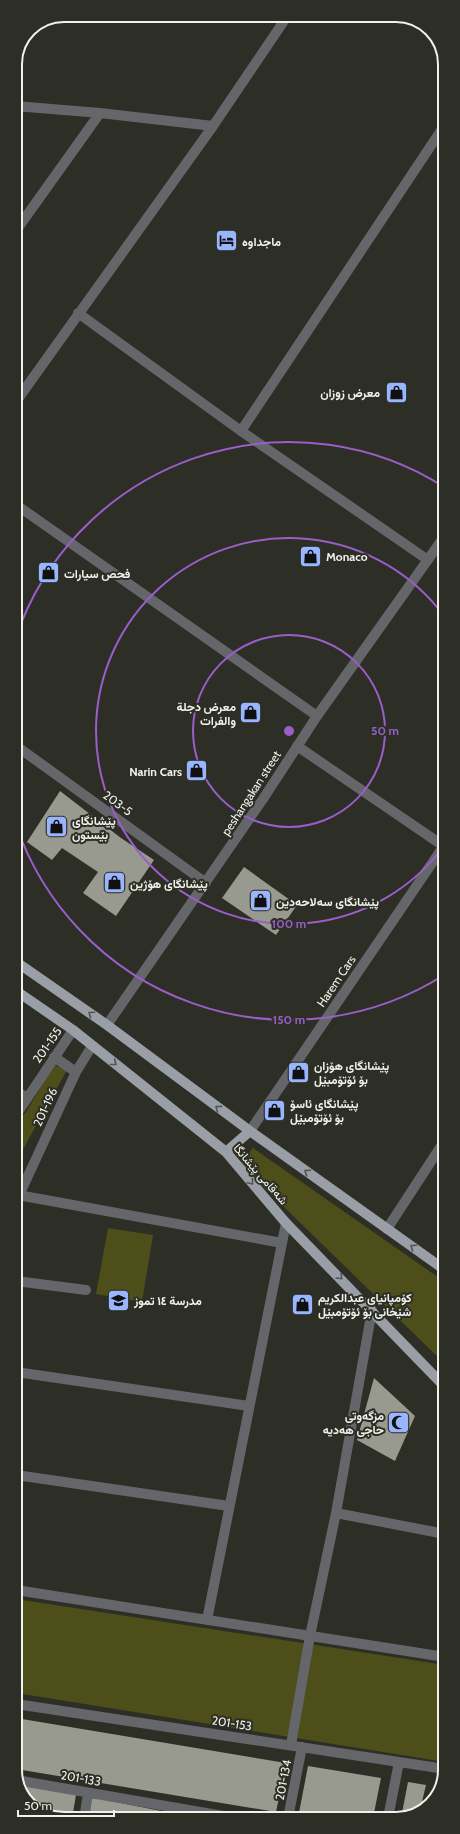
<svg xmlns="http://www.w3.org/2000/svg" width="460" height="1834" font-family="Cabin,Vazirmatn,sans-serif">
	<rect width="100%" height="100%" fill="#2d2e25"/>
	<path fill="#4d4e1a" d="M54,1065L67,1070L16,1162V1123L26,1112Z
		M253,1148L445,1282V1364L240,1164Z
		M108,1228L153,1235L142,1302L96,1294Z
		M16,1599L445,1665V1762L16,1693Z"/>
	<path fill="#98998f" d="M60,791L121,838L154,860L116,916L83,893L98,872L62,848L52,860L27,842Z
		M244,867L297,905L276,935L222,898Z
		M374,1378L415,1416L395,1461L357,1440Z
		M16,1718L286,1763L276,1812L16,1769Z
		M308,1766L381,1778L373,1818L365,1816V1818H298Z
		M408,1782L426,1785L421,1806L425,1807L406,1818H401Z
		M19,1785L76,1795L72,1819H57L29,1805Z
		M91,1797L176,1814L175,1818L88,1819Z"/>
	<g fill="none" stroke-linecap="round" stroke-linejoin="round">
		<path stroke="#64666a" stroke-width="10" d="M15,106L100,113L213,126
			M15,232L100,113
			M78,313L241,431L428,560
			M15,403L213,126L288,15
			M241,431L444,126
			M15,504L317,716
			M15,745L206,883
			M297,746L445,847
			M107,1025L263,799L317,716L444,537
			M54,1057L76,1072
			M16,1091L27,1098
			M16,1115L73,1030
			M250,1131L445,844
			M18,1195L282,1243
			M16,1202L76,1072L92,1046
			M387,1229L445,1140
			M16,1281L86,1290
			M16,1372L249,1406
			M16,1475L229,1506
			M336,1513L445,1534
			M16,1590L445,1657
			M207,1620L286,1223
			M16,1704L445,1769
			M291,1745L310,1636L336,1513L372,1310
			M16,1780L235,1818
			M288,1818L302,1747
			M388,1818L399,1762
			M84,1819L88,1793"/>
		<path stroke="#9a9ea6" stroke-width="10" d="M15,961L107,1025L250,1131L445,1270
			M15,990L73,1030L226,1152L286,1223L445,1387
			M226,1152L250,1131"/>
	</g>
	<defs><path id="oneway-chevron" d="M-2-3.5L2.5 0L-2 3.5" fill="none" stroke-width="1.6" stroke-linecap="round" stroke-linejoin="round"/></defs>
	<g stroke="#535552">
		<use href="#oneway-chevron" transform="translate(91 1014) rotate(-145)"/>
		<use href="#oneway-chevron" transform="translate(114 1063) rotate(38)"/>
		<use href="#oneway-chevron" transform="translate(218 1108) rotate(-143)"/>
		<use href="#oneway-chevron" transform="translate(307 1172) rotate(-145)"/>
		<use href="#oneway-chevron" transform="translate(251 1182) rotate(50)"/>
		<use href="#oneway-chevron" transform="translate(413 1247) rotate(-145)"/>
		<use href="#oneway-chevron" transform="translate(340 1277) rotate(45)"/>
	</g>
	<g fill="none" stroke="#995eca" stroke-width="2">
		<circle cx="289" cy="731" r="96"/>
		<path d="M444 846A193 193 0 1 1 444 616"/>
		<path d="M444 975A289 289 0 0 1 16 825M16 637A289 289 0 0 1 444 487"/>
	</g>
	<defs>
		<symbol id="hotel-square" viewBox="-11 -11 22 22"><rect x="-9" y="-9" width="18" height="18" rx="4" fill="#99b5fd" stroke="#2d2e25"/><path d="M-6-4.5h1.5V1H6V5H4.5V3h-9V5H-6ZM-4 0a1.8 1.8 0 1 1 3.6 0ZM.5 0V-2.5h3Q6-2.5 6 0Z" fill="#111"/></symbol>
		<symbol id="shop-square" viewBox="-11 -11 22 22"><rect x="-9" y="-9" width="18" height="18" rx="4" fill="#99b5fd" stroke="#2d2e25"/><path d="M-5-2.5h2.3a2.7 3.5 0 0 1 5.4 0H5L5.5 6h-11ZM-1.5-2.5h3a1.5 2.3 0 0 0-3 0Z" fill="#111"/></symbol>
		<symbol id="school-square" viewBox="-11 -11 22 22"><rect x="-9" y="-9" width="18" height="18" rx="4" fill="#99b5fd" stroke="#2d2e25"/><path d="M0-5L7-2L0 1L-7-2ZM-4 1L0 2.5L4 1V4Q0 6-4 4Z" fill="#111"/></symbol>
		<symbol id="mosque-square" viewBox="-11 -11 22 22"><rect x="-9" y="-9" width="18" height="18" rx="4" fill="#99b5fd" stroke="#2d2e25"/><path d="M3.5-4.9A6 6 0 1 0 3.5 4.9A5 5 0 1 1 3.5-4.9Z" fill="#111"/></symbol>
	</defs>
	<g fill-rule="evenodd">
		<use href="#hotel-square" x="214" y="228" width="25" height="25"/>
		<use href="#shop-square" x="384" y="380" width="25" height="25"/>
		<use href="#shop-square" x="298" y="544" width="25" height="25"/>
		<use href="#shop-square" x="36" y="560" width="25" height="25"/>
		<use href="#shop-square" x="238" y="700" width="25" height="25"/>
		<use href="#shop-square" x="184" y="758" width="25" height="25"/>
		<use href="#shop-square" x="44" y="814" width="25" height="25"/>
		<use href="#shop-square" x="102" y="870" width="25" height="25"/>
		<use href="#shop-square" x="248" y="888" width="25" height="25"/>
		<use href="#shop-square" x="286" y="1060" width="25" height="25"/>
		<use href="#shop-square" x="262" y="1098" width="25" height="25"/>
		<use href="#school-square" x="106" y="1288" width="25" height="25"/>
		<use href="#shop-square" x="290" y="1292" width="25" height="25"/>
		<use href="#mosque-square" x="386" y="1410" width="25" height="25"/>
	</g>
	<g text-anchor="middle" dominant-baseline="central" stroke-width="4" stroke-linejoin="round" paint-order="stroke">
		<g font-size="12" font-weight="bold" fill="#f2f2ed" stroke="#2d2e25" text-anchor="start">
			<text x="242" y="241">ماجداوە</text>
			<text x="380" y="392" text-anchor="end">معرض زوزان</text>
			<text x="326" y="556">Monaco</text>
			<text x="64" y="573">فحص سيارات</text>
			<text x="236" y="706" text-anchor="end">معرض دجلة<tspan x="236" dy="14">والفرات</tspan></text>
			<text x="182" y="771" text-anchor="end">Narin Cars</text>
			<text x="72" y="820">پێشانگای<tspan x="72" dy="14">بێستون</tspan></text>
			<text x="130" y="883">پێشانگای هۆژین</text>
			<text x="276" y="901">پێشانگای سەلاحەدین</text>
			<text x="314" y="1065">پێشانگای هۆزان<tspan x="314" dy="14">بۆ ئۆتۆمبێل</tspan></text>
			<text x="290" y="1103">پێشانگای ئاسۆ<tspan x="290" dy="14">بۆ ئۆتۆمبێل</tspan></text>
			<text x="318" y="1297">کۆمپانیای عبدالكريم<tspan x="318" dy="14">شێخانی بۆ ئۆتۆمبێل</tspan></text>
			<text x="134" y="1300">مدرسة ١٤ تموز</text>
			<text x="384" y="1415" text-anchor="end">مزگەوتی<tspan x="384" dy="14">حاجی هەدیە</tspan></text>
		</g>
		<g font-size="12" fill="#f2f2ed" stroke="#2d2e25">
			<text transform="translate(251 793) rotate(-57)">peshangakan street</text>
			<text transform="translate(118 803) rotate(36)">203-5</text>
			<text transform="translate(336 981) rotate(-56)">Harem Cars</text>
			<text transform="translate(47 1045) rotate(-55)">201-155</text>
			<text transform="translate(45 1107) rotate(-65)">201-196</text>
			<text transform="translate(261 1174) rotate(49)">شەقامی پێشانگا</text>
			<text transform="translate(232 1723) rotate(9)">201-153</text>
			<text transform="translate(81 1778) rotate(10)">201-133</text>
			<text transform="translate(283 1780) rotate(-79)">201-134</text>
		</g>
	</g>
	<path d="M0 0H460V1834H0ZM64 22H396A42 42 0 0 1 438 64V1770A42 42 0 0 1 396 1812H64A42 42 0 0 1 22 1770V64A42 42 0 0 1 64 22Z" fill="#2d2e25" fill-rule="evenodd"/>
	<path fill="none" stroke="#f2f2ed" stroke-width="2" d="M64 22H396A42 42 0 0 1 438 64V1770A42 42 0 0 1 396 1812H64A42 42 0 0 1 22 1770V64A42 42 0 0 1 64 22Z"/>
	<circle cx="289" cy="731" r="6" fill="#995eca" stroke="#2d2e25" stroke-width="2"/>
	<g font-size="12" text-anchor="middle" font-weight="bold" fill="#995eca" stroke="#2d2e25" stroke-width="4" stroke-linejoin="round" paint-order="stroke">
		<text x="385" y="735">50 m</text>
		<text x="289" y="928">100 m</text>
		<text x="289" y="1024">150 m</text>
	</g>
	<path d="M18 1810v6h96v-6" fill="none" stroke="#f2f2ed" stroke-width="2"/>
	<text x="24" y="1810" font-size="12" fill="#f2f2ed" stroke="#2d2e25" stroke-width="3" paint-order="stroke">50 m</text>
</svg>
